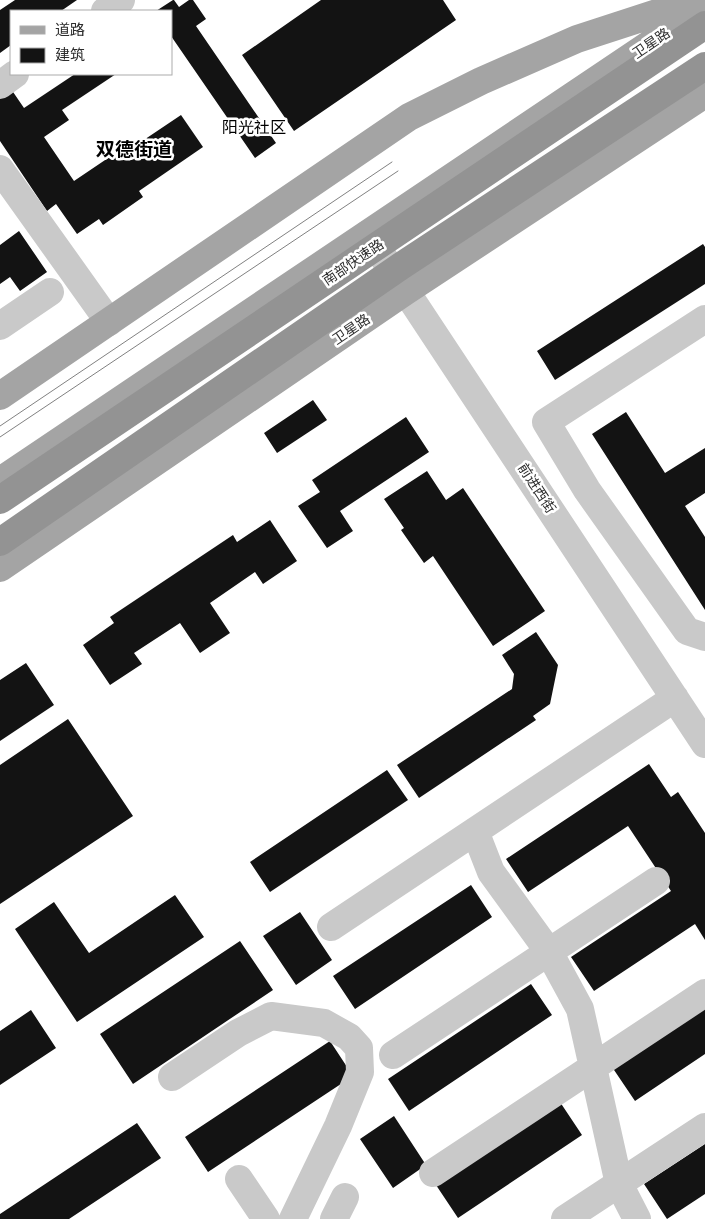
<svg xmlns="http://www.w3.org/2000/svg" width="705" height="1219" font-family="'DM Sans','Noto Sans SC',sans-serif">
	<rect width="100%" height="100%" fill="#fff"/>
	<path fill="#131313" d="M15,0H77L61,11H11V45L0,53V10Z
		M173,0H174L179,7L189,0H193L206,19L196,26L276,143L255,158L171,36V11H156Z
		M321,0H443L456,20L294,131L242,55Z
		M75,74H116L62,110L69,120L44,137L74,181L114,154L117,158L181,115L203,147L139,191L143,197L103,225L99,219L77,234L56,204L47,211L0,141V97L11,89L24,108Z
		M19,231L47,272L20,291L10,277L0,284V245Z
		M703,244L705,247V284L555,380L537,351Z
		M313,400L327,420L277,453L264,433Z
		M626,412L665,473L705,448V493L685,506L705,537V610L592,434Z
		M406,417L429,452L340,511L353,531L327,548L298,506L320,492L312,480Z
		M427,471L446,500L463,488L545,611L493,646L433,556L424,563L401,530L404,528L384,499Z
		M270,520L297,561L263,584L255,572L210,603L230,633L200,653L180,623L134,653L142,664L110,685L83,645L114,623L110,617L233,535L237,542Z
		M536,632L558,665L550,704L533,716L536,720L419,798L397,765L512,689L514,674L502,655Z
		M26,663L54,705L0,741V680Z
		M68,719L133,816L0,904V765Z
		M649,764L671,797L678,792L705,833V940L695,924L594,991L571,957L671,891L628,826L528,892L506,859Z
		M387,770L408,800L270,892L250,862Z
		M471,885L492,917L355,1009L333,976Z
		M175,895L204,937L77,1022L15,929L54,902L89,953Z
		M300,912L332,960L296,985L263,936Z
		M240,941L273,990L133,1084L100,1034Z
		M531,984L552,1015L409,1111L388,1079Z
		M705,1005V1054L635,1101L612,1067Z
		M31,1010L56,1048L0,1085V1031Z
		M330,1041L353,1076L208,1172L185,1137Z
		M560,1102L582,1135L458,1218L436,1185Z
		M394,1116L426,1165L393,1188L360,1139Z
		M137,1123L161,1158L69,1219H0V1214Z
		M705,1144V1194L667,1219L644,1184Z"/>
	<g fill="none" stroke-linecap="round" stroke-linejoin="round">
		<path stroke="#c9c9c9" stroke-width="28" d="M105,11L121,0
			M0,85L15,74
			M0,169L109,322
			M368,234L705,744
			M705,319L546,422L587,490L687,631L705,637
			M0,326L50,292
			M475,831L491,872L549,952L580,1009L619,1184L637,1219
			M331,927L675,698
			M393,1055L656,881
			M172,1077L238,1033L271,1016L324,1023L349,1037L359,1048L360,1072L338,1126L293,1219
			M433,1173L705,993
			M239,1179L266,1219
			M334,1219L345,1197
			M565,1219L705,1127"/>
		<path stroke="#a4a4a4" stroke-width="28" d="M0,396L409,117L481,81L577,39L697,0
			M0,481L705,7
			M0,568L406,291L705,94"/>
		<path stroke="#818181" stroke-width="1" d="M0,426L392,162
			M0,437L398,171"/>
		<path stroke="#939393" stroke-width="28" d="M0,500L705,25
			M0,542L401,266L705,66"/>
	</g>
	<g text-anchor="middle" dominant-baseline="central" stroke-width="5" stroke-linejoin="round" paint-order="stroke">
		<g font-size="14" fill="#2c2c2c" stroke="#fff">
			<text transform="translate(651 43) rotate(-34)">卫星路</text>
			<text transform="translate(353 262) rotate(-34)">南部快速路</text>
			<text transform="translate(351 329) rotate(-34)">卫星路</text>
			<text transform="translate(537 488) rotate(57)">前进西街</text>
		</g>
		<g font-size="16" fill="#000" stroke="#fff">
			<text x="254" y="127">阳光社区</text>
		</g>
		<g font-size="19" font-weight="bold" fill="#000" stroke="#fff">
			<text x="134" y="149">双德街道</text>
		</g>
	</g>
	<rect x="10" y="10" width="162" height="65" fill="#ffffff" stroke="#ababab"/>
	<rect x="20" y="26" width="25" height="8" fill="#a4a4a4" stroke="#ababab"/>
	<text x="55" y="35" font-size="15" fill="#2c2c2c">道路</text>
	<rect x="20" y="48" width="25" height="15" fill="#131313" stroke="#ababab"/>
	<text x="55" y="60" font-size="15" fill="#2c2c2c">建筑</text>
</svg>
